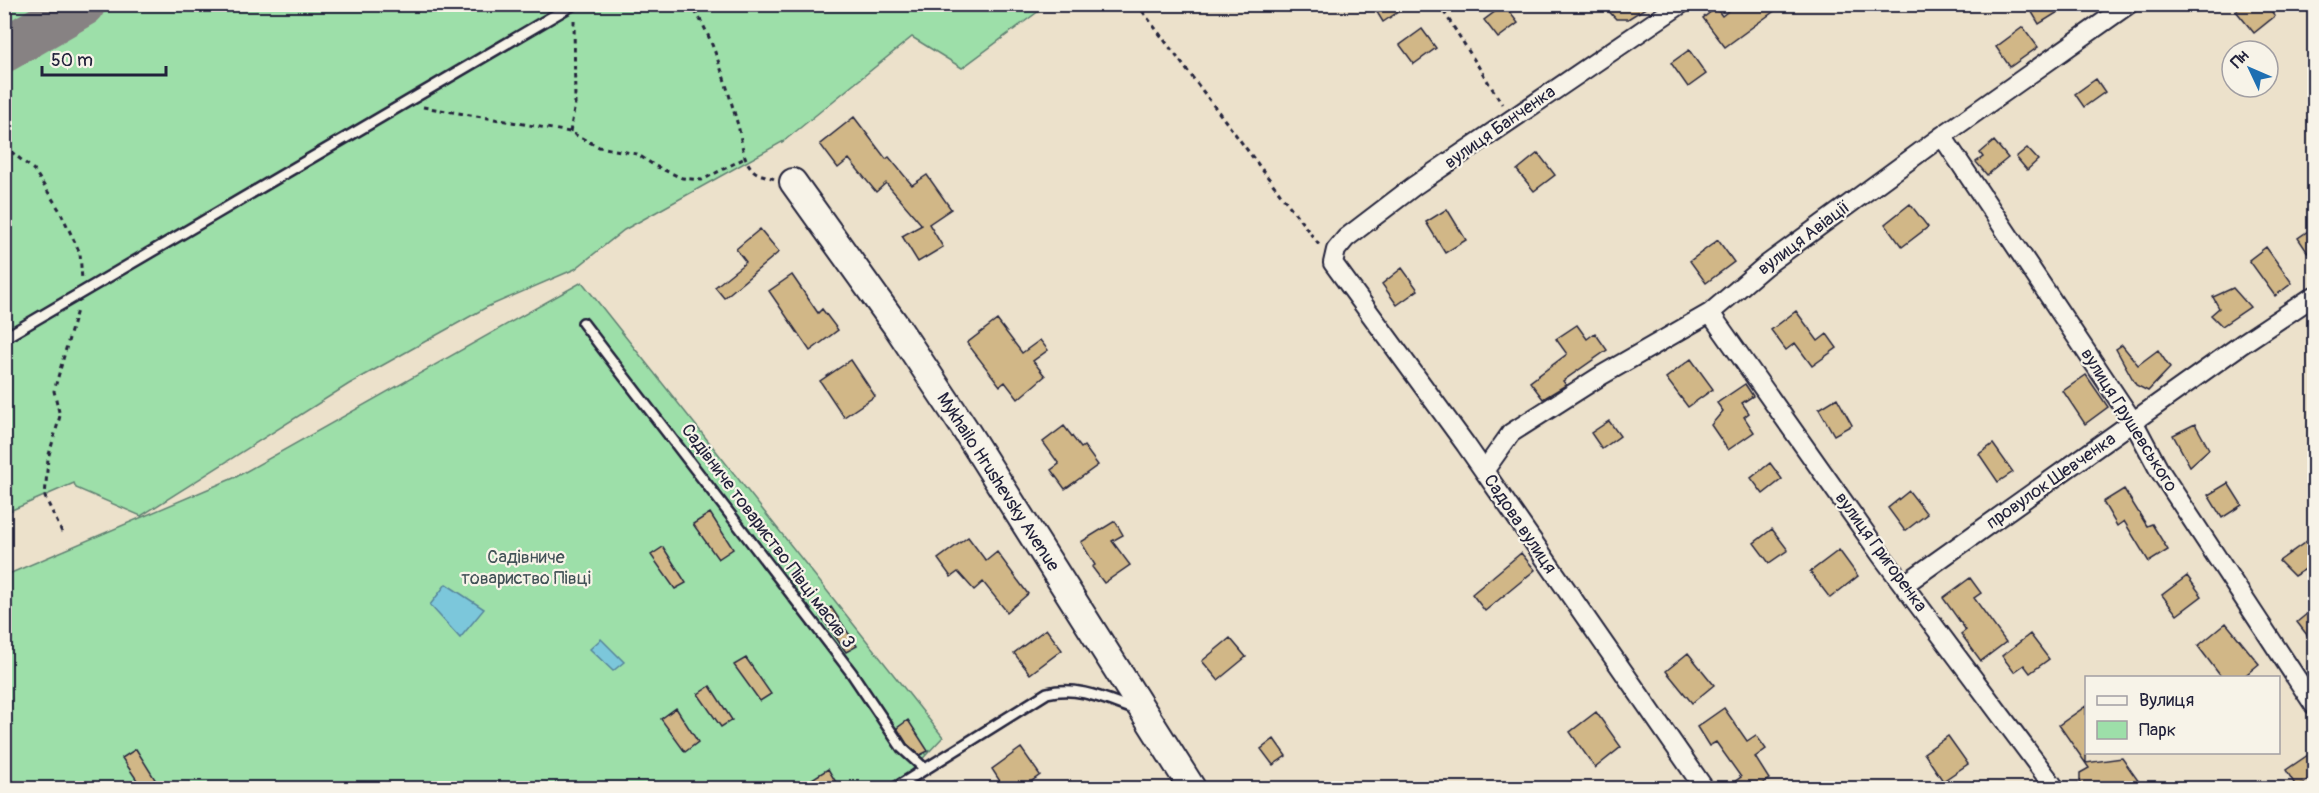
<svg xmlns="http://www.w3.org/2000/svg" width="2319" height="793" font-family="Pangolin,sans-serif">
	<rect width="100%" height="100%" fill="#ece1cb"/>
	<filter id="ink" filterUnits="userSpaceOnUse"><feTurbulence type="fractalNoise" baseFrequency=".0167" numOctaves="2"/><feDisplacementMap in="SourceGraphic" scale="12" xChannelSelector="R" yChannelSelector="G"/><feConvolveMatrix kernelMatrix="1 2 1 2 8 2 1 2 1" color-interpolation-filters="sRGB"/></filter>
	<g filter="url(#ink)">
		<path fill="#9ddfa9" stroke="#608072" stroke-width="1.5" d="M5,5H1047L962,68L912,37L784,141L624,230L575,269L487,307L349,384L141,516L76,488L74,483L5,513Z
			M582,282L943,737L895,788H5L4,576L236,477Z"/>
		<path fill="#7bc7db" stroke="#57859b" stroke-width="1.5" d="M446,584L484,609L460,638L430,605Z
			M601,639L624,662L613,671L590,649Z"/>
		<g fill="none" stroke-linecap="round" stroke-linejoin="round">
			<path stroke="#878283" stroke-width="45" d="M4,50L83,4"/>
		</g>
		<path fill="#d1b787" stroke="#22223b" stroke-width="1.5" d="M1372,4H1410L1383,22Z
			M1602,4H1652L1628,19H1616Z
			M1737,4H1784L1725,47L1703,18L1716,8L1722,16Z
			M2027,4H2071L2039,24Z
			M2244,4H2266L2275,16L2254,33L2236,11Z
			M1504,5L1518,23L1498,38L1484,20Z
			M2023,27L2038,47L2010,67L1996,47Z
			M1422,29L1436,48L1414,64L1400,45Z
			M1689,50L1706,74L1688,87L1671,63Z
			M2096,79L2105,92L2084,107L2075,94Z
			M854,117L886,159L889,157L912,185L927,175L951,209L929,224L943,247L918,262L902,236L922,225L886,183L876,192L849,159L838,168L820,144Z
			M1994,141L2008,158L1987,175L1976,162L1983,157L1980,153Z
			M2027,148L2038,160L2027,170L2016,157Z
			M1538,153L1555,175L1534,191L1517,170Z
			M1910,204L1928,227L1902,247L1885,224Z
			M1447,209L1466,240L1445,253L1426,222Z
			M2314,227V262L2298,238Z
			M760,229L779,252L724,298L715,287L746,262L736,249Z
			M1718,240L1734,262L1706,283L1690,261Z
			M2266,247L2292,283L2275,296L2249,260Z
			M1402,268L1418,290L1397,305L1382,284Z
			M792,275L818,313L822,309L838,330L810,351L769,291Z
			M2233,288L2250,307L2222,326L2211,315L2219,308L2213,297Z
			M1796,311L1818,341L1827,334L1837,348L1812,366L1795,343L1786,350L1771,330Z
			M997,320L1022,353L1040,340L1048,350L1033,361L1045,376L1018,399L1005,382L1000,386L967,343Z
			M1577,325L1587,339L1595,333L1607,350L1563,381L1566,385L1543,399L1530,382L1567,354L1556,339Z
			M2122,345L2138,365L2158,350L2170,368L2148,391L2136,385L2116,349Z
			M1691,359L1713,389L1688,407L1666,378Z
			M851,360L875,396L844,417L820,381Z
			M2086,375L2108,407L2085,424L2063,391Z
			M1745,384L1753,396L1742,403L1749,413L1744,417L1754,432L1728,450L1711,425L1723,411L1717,403Z
			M1837,398L1852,425L1834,435L1819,409Z
			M1609,421L1620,436L1602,449L1591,433Z
			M2195,424L2209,449L2190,466L2173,435Z
			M1064,426L1081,448L1084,446L1098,465L1065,489L1051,470L1059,464L1043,442Z
			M1993,444L2013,472L1998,482L1979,454Z
			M1770,463L1782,479L1763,494L1751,478Z
			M2228,483L2242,505L2222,518L2208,495Z
			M2124,489L2147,526L2152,524L2168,550L2149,562L2124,521L2117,526L2103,502Z
			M1909,491L1927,514L1905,531L1888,508Z
			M710,513L733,549L718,559L693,524Z
			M1115,521L1123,535L1112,541L1130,565L1104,583L1092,567L1095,565L1081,542Z
			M1772,529L1788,550L1769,563L1754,543Z
			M2314,536V564L2294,576L2279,561Z
			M968,537L986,561L997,552L1028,594L1007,612L983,582L974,590L958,572L951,577L938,559Z
			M663,547L686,583L675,589L651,555Z
			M1839,550L1858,576L1830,598L1810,572Z
			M1521,553L1535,570L1485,611L1472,594Z
			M2187,576L2202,596L2177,615L2162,595Z
			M1970,578L1981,593L1974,598L2006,642L1981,661L1961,634L1966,630L1943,598Z
			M831,607L857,646L846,652L820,615Z
			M2314,608V644L2297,622Z
			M2226,623L2259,664L2242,678H2222L2198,646Z
			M1046,629L1062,650L1030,674L1014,653Z
			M2030,634L2049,659L2030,673L2024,665L2014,672L2002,656Z
			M1230,638L1246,657L1218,680L1202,661Z
			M1688,653L1714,685L1692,703L1666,671Z
			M746,658L771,694L760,701L734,665Z
			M710,686L732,720L721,727L698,694Z
			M2086,706V763L2122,758L2144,789H2080V773L2089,768L2059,725Z
			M676,708L698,742L685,752L661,719Z
			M1724,708L1747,741L1756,735L1766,749L1755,757L1769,779L1754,789H1724L1741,777L1716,742L1709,746L1697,727Z
			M1596,712L1621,747L1595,768L1570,732Z
			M908,720L928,751L920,755L907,744L897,728Z
			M1948,736L1968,764L1943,781L1924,753Z
			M1274,739L1286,756L1273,765L1261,749Z
			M1021,748L1040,775L1021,789H1005L992,769Z
			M136,749L161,789H143L122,758Z
			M2308,755L2314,764V776L2297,788L2286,770Z
			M828,769L840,789H819L812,779Z"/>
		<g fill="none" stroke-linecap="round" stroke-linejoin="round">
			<defs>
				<path id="lane" d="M583,323L851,672L902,748L925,769
					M4,338L574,4
					M895,788L1047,693C1078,685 1107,700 1136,710"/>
				<path id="street" d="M1681,4L1414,186L1346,238L1336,250L1333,263L1466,445L1704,788
					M1942,136L2134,423L2158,468L2314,705
					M1710,313L1881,555L2055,788
					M1484,471L1511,433L1602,375L1710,313L1765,266L1942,136L2129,4
					M1905,584L2242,344L2314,296"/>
				<path id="secondary" d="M793,182L897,327L963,426L1192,788"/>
			</defs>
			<use href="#lane" stroke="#22223b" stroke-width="14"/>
			<use href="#street" stroke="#22223b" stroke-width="22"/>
			<use href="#secondary" stroke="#22223b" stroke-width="30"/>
			<path stroke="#22223b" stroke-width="3" stroke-dasharray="4.5 4.5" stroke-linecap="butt" d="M689,4C711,27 728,91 737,122C742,137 741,158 753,170C757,175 768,176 774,179
				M1137,4L1319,245
				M1439,4L1502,104
				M423,107L570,132L599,147L637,154L655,166L682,178L702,180L745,158
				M570,132L575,104L574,18
				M4,146L34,170L60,211L80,253L82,280
				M62,532L45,497L48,458L60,416L54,391L77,310"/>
			<use href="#lane" stroke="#f7f3e8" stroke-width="9"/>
			<use href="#street" stroke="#f7f3e8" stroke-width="18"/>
			<use href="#secondary" stroke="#f7f3e8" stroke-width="26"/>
		</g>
	</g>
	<g text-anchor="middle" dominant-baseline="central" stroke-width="4.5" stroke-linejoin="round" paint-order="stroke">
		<g font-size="18" fill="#22223b" stroke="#f7f3e8">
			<text transform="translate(1500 127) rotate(-35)">вулиця Банченка</text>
			<text transform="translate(1804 238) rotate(-37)">вулиця Авіації</text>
			<text transform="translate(2129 420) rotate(58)">вулиця Грушевського</text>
			<text transform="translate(2051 481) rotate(-35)">провулок Шевченка</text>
			<text transform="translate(998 482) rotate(57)">Mykhailo Hrushevsky Avenue</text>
			<text transform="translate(1520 524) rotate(56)">Садова вулиця</text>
			<text transform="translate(768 536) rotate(53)">Садівниче товариство Півці масив 3</text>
			<text transform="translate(1881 552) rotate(54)">вулиця Григоренка</text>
		</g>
		<g font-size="18" fill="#415156" stroke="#f7f3e8">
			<text x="526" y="557">Садівниче<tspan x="526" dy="21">товариство Півці</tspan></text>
		</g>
	</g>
	<rect width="2319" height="793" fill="none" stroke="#f7f3e8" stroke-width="24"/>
	<rect x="12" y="12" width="2295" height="769" fill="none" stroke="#22223b" stroke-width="2" filter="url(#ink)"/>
	<rect x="2085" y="676" width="195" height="78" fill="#f7f3e8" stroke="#a29fa3" stroke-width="1.5"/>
	<rect x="2097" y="696" width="30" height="9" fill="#f7f3e8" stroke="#a29fa3" stroke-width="1.5"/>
	<text x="2139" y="706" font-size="18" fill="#22223b">Вулиця</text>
	<rect x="2097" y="721" width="30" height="18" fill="#9ddfa9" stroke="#a29fa3" stroke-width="1.5"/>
	<text x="2139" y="736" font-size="18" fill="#22223b">Парк</text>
	<g transform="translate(2250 69) rotate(314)"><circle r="28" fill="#f7f3e8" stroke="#a29fa3" stroke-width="1.5"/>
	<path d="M0-4.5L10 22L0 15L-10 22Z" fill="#1f6fb2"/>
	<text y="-9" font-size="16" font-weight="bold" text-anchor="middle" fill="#22223b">Пн</text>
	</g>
	<path d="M42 66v9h124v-9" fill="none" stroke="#22223b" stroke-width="3"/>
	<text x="51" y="66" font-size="18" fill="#22223b" stroke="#f7f3e8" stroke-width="4.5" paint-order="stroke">50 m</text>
</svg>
